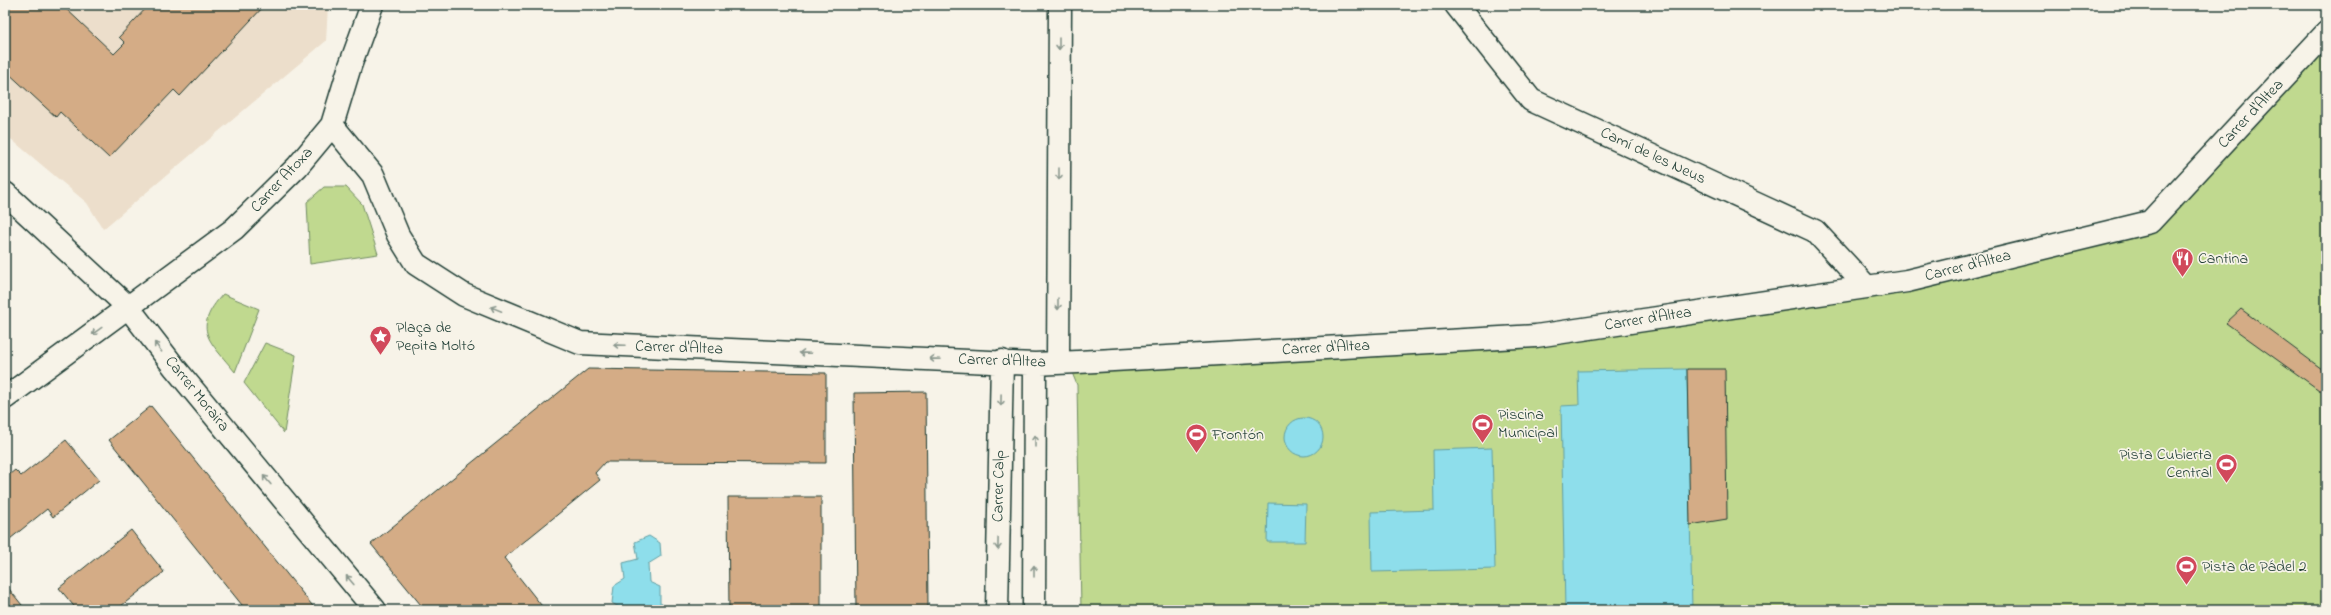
<svg xmlns="http://www.w3.org/2000/svg" width="2331" height="615" font-family="'Indie Flower',sans-serif">
	<rect width="100%" height="100%" fill="#f7f3e8"/>
	<filter id="ink" filterUnits="userSpaceOnUse"><feTurbulence type="fractalNoise" baseFrequency=".025" numOctaves="2"/><feDisplacementMap in="SourceGraphic" scale="8" xChannelSelector="R" yChannelSelector="G"/><feConvolveMatrix kernelMatrix="1 2 1 2 8 2 1 2 1" color-interpolation-filters="sRGB"/></filter>
	<g filter="url(#ink)">
		<path fill="#ecdecb" d="M5,5H328L326,41L103,229L87,203L5,134Z"/>
		<path fill="#c0d98f" stroke="#708b62" d="M2326,33V610H1081L1077,385L1073,375L1078,362L1536,336L1866,286L2149,222Z
			M324,187H346L362,204L378,254L310,264L307,202Z
			M223,294L259,309L235,372C210,341 191,330 223,294Z
			M265,343L296,355L284,433L244,383Z"/>
		<path fill="#8edeeb" stroke="#629ea2" d="M1687,369L1692,610H1565L1561,406L1579,405L1578,371Z
			M1285 437a19 19 0 1 1 38 0a19 19 0 1 1-38 0Z
			M1492,448L1495,569L1372,572L1371,512L1434,510L1433,450Z
			M1268,503L1306,504L1305,542H1267Z
			M649,536L660,543L661,556L648,564L649,582L660,587V603L673,610H624L612,603L614,586L625,579L623,563L638,559L635,542Z"/>
		<path fill="#d4ac86" stroke="#1f3d34" d="M5,5H62L114,54L125,43L119,37L149,5H265L180,96L174,90L109,158L60,112L56,117L5,70Z
			M2241,309L2326,372V395L2226,323Z
			M588,369L826,373V463L605,462L595,473L600,480L504,558L545,610H425L371,544Z
			M1687,369H1725L1727,519L1690,525Z
			M926,392L928,610H856L854,393Z
			M151,406L316,610H246L109,440Z
			M66,440L99,480L53,517L47,509L5,543V478L15,470L21,476Z
			M728,497H821V610H729Z
			M131,530L164,572L116,610H77L59,588Z
			M5,584L26,610H5Z"/>
		<g fill="none" stroke-linecap="round" stroke-linejoin="round">
			<defs>
				<path id="minor" d="M1456,5L1531,100L1815,231L1866,286
					M332,125L373,175L398,235L416,264L464,295L580,343L1035,364L1078,362L1536,336L1907,281L2150,222L2326,33
					M5,193L128,307L175,368L375,610
					M1058,362L1060,5
					M5,398L234,229L297,167L332,125L350,66L372,5
					M997,610L1002,361
					M1034,610L1035,364"/>
			</defs>
			<use href="#minor" stroke="#1f3d34" stroke-width="25"/>
			<use href="#minor" stroke="#f7f3e8" stroke-width="22"/>
		</g>
		<defs><path id="oneway-shaft" d="M-6 0H5M1.5-3L5.5 0L1.5 3" fill="none" stroke-width="1.6" stroke-linecap="round" stroke-linejoin="round"/></defs>
		<g stroke="#8b988e">
			<use href="#oneway-shaft" transform="translate(1059 44) rotate(90)"/>
			<use href="#oneway-shaft" transform="translate(1059 174) rotate(90)"/>
			<use href="#oneway-shaft" transform="translate(1058 304) rotate(90)"/>
			<use href="#oneway-shaft" transform="translate(496 309) rotate(-158)"/>
			<use href="#oneway-shaft" transform="translate(97 331) rotate(144)"/>
			<use href="#oneway-shaft" transform="translate(619 345) rotate(-178)"/>
			<use href="#oneway-shaft" transform="translate(158 347) rotate(-127)"/>
			<use href="#oneway-shaft" transform="translate(805 353) rotate(-178)"/>
			<use href="#oneway-shaft" transform="translate(935 359) rotate(-178)"/>
			<use href="#oneway-shaft" transform="translate(1001 400) rotate(91)"/>
			<use href="#oneway-shaft" transform="translate(1035 441) rotate(-90)"/>
			<use href="#oneway-shaft" transform="translate(267 480) rotate(-130)"/>
			<use href="#oneway-shaft" transform="translate(998 544) rotate(91)"/>
			<use href="#oneway-shaft" transform="translate(1034 571) rotate(-90)"/>
			<use href="#oneway-shaft" transform="translate(350 580) rotate(-130)"/>
		</g>
	</g>
	<defs>
		<symbol id="restaurant-pin" viewBox="-11 -11 22 30"><path d="M0 17L-7.5 6A9.5 9.5 0 1 1 7.5 6Z" fill="#d1495b" stroke="#f7f3e8"/><path d="M-5-6h1v4h1v-4h1v4h1v-4h1v5L-1.5 .5V6h-2V.5L-5-1ZM5-6V6H3V1.5H1.5Q1.5-4 5-6Z" fill="#fff"/></symbol>
		<symbol id="sight-pin" viewBox="-11 -11 22 30"><path d="M0 17L-7.5 6A9.5 9.5 0 1 1 7.5 6Z" fill="#d1495b" stroke="#f7f3e8"/><path d="M0-6L1.8-2.2L6-1.7L2.9 1.2L3.7 5.4L0 3.3L-3.7 5.4L-2.9 1.2L-6-1.7L-1.8-2.2Z" fill="#fff"/></symbol>
		<symbol id="stadium-pin" viewBox="-11 -11 22 30"><path d="M0 17L-7.5 6A9.5 9.5 0 1 1 7.5 6Z" fill="#d1495b" stroke="#f7f3e8"/><path d="M0-5a6.5 5 0 1 0 0 10a6.5 5 0 1 0 0-10ZM-3.5-1.8h7v3.6h-7Z" fill="#fff"/></symbol>
	</defs>
	<g fill-rule="evenodd">
		<use href="#restaurant-pin" x="2170" y="246" width="25" height="34"/>
		<use href="#sight-pin" x="368" y="324" width="25" height="34"/>
		<use href="#stadium-pin" x="1470" y="412" width="25" height="34"/>
		<use href="#stadium-pin" x="1184" y="422" width="25" height="34"/>
		<use href="#stadium-pin" x="2214" y="452" width="25" height="34"/>
		<use href="#stadium-pin" x="2174" y="554" width="25" height="34"/>
	</g>
	<g text-anchor="middle" dominant-baseline="central" stroke-width="3.5" stroke-linejoin="round" paint-order="stroke">
		<g font-size="16" fill="#1f3d34" stroke="#f7f3e8">
			<text transform="translate(2251 114) rotate(-47)">Carrer d'Altea</text>
			<text transform="translate(1653 156) rotate(25)">Camí de les Neus</text>
			<text transform="translate(282 180) rotate(-47)">Carrer Atoxa</text>
			<text transform="translate(1968 266) rotate(-14)">Carrer d'Altea</text>
			<text transform="translate(1648 319) rotate(-9)">Carrer d'Altea</text>
			<text transform="translate(679 348) rotate(2)">Carrer d'Altea</text>
			<text transform="translate(1326 348) rotate(-3)">Carrer d'Altea</text>
			<text transform="translate(1002 361) rotate(2)">Carrer d'Altea</text>
			<text transform="translate(197 394) rotate(51)">Carrer Moraira</text>
			<text transform="translate(999 486) rotate(-89)">Carrer Calp</text>
		</g>
		<g font-size="16" fill="#1f3d34" stroke="#f7f3e8" text-anchor="start">
			<text x="2198" y="259">Cantina</text>
			<text x="396" y="328">Plaça de<tspan x="396" dy="18">Pepita Moltó</tspan></text>
			<text x="1498" y="415">Piscina<tspan x="1498" dy="18">Municipal</tspan></text>
			<text x="1212" y="435">Frontón</text>
			<text x="2212" y="455" text-anchor="end">Pista Cubierta<tspan x="2212" dy="18">Central</tspan></text>
			<text x="2202" y="567">Pista de Pádel 2</text>
		</g>
	</g>
	<rect width="2331" height="615" fill="none" stroke="#f7f3e8" stroke-width="20"/>
	<rect x="10" y="10" width="2311" height="595" fill="none" stroke="#1f3d34" stroke-width="1.5" filter="url(#ink)"/>
</svg>
